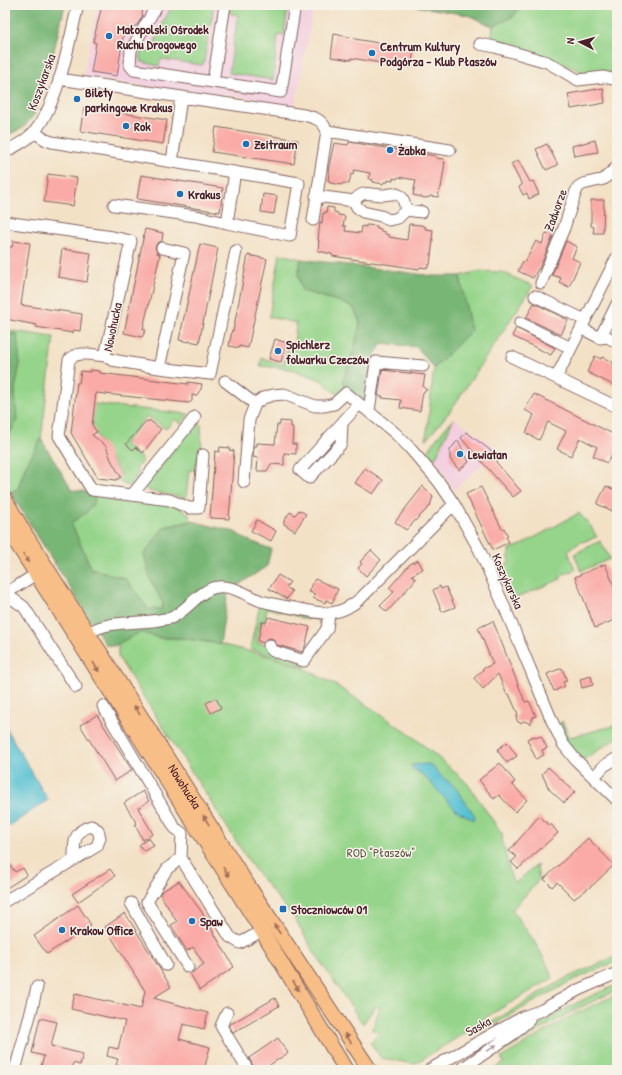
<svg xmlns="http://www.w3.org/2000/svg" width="622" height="1075" font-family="'Patrick Hand',sans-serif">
	<rect width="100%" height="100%" fill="#f7f3e8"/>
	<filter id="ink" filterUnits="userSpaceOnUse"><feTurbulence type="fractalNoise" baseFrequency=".025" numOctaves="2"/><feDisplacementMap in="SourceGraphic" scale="8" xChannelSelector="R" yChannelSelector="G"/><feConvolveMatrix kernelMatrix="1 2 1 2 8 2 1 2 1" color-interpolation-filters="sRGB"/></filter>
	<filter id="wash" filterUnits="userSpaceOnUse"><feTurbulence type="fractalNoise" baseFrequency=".012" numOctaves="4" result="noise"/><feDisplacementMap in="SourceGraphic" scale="16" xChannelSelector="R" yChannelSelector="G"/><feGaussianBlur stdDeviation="0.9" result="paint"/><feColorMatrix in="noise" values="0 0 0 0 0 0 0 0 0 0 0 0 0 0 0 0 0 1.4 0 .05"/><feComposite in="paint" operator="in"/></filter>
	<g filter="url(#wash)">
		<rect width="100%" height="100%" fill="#f3e1c6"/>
		<path fill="#f3cfe0" d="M98,5H314L295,106L223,94L222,97L83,77Z
			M454,418L499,450L454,490L435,459Z"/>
		<path fill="#95d48a" stroke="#707a5a" d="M173,5H214L204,62L202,65L161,59L159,66L142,62L140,55L142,49L151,52L163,22Z
			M232,5H285L288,8L284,35H278L273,80L229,73L238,15L229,13Z
			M410,5H617V38H615L617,76C604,70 596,75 583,74L577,69L491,41L493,26L468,15Z
			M280,254L301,259L298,274L302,291L338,301L354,308L360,323L354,350L343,380L345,388L337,394L321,380L291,369L260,366L262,358L283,365L289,344L294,345L296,323L269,317Z
			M479,271L502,272L533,286L451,410L426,440L434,368L471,331L460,276Z
			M5,330L54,337L41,439L25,467L18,489L10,492L5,484Z
			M94,404L189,414L181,424L175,419L166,429L147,416L124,444L143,460L136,469L140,472L129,487L116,480L121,476L92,428Z
			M454,418L435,459L430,456L428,451L437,438Z
			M195,420L201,425L202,455H198L196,470H189L186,498L149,491L145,487Z
			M92,492L170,502L188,513L192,521L164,527L150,579L163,603L161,609H147L126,579L91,568L71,523L87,512Z
			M579,513L590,525L597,537L579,543L568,551L575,570L561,575V579L513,599C503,590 498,580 501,567L509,563V549L519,546Z
			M600,541L610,559L581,571L574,554Z
			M260,604L309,613L308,620L291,614L267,608L264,622L261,621L257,642L265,644L306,665L305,667L250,649Z
			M140,632L160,638H181L220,644L272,657L304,668L337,686L382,715L416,739L446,764L467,783L503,835L502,839L511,877L515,883L537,865L539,880L512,910C529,933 542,951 553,978L488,1016L470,1030L414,1064L381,1058L370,1042L380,1033L372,1030L380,1007H375L363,1024L312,949L295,919L254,869L118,657V643Z
			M562,721L570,737L617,725V738L583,760C574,750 563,738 560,724Z
			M617,956V961L569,982L497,1023L467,1037L566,978Z
			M617,985V990L573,1011L498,1055C510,1042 525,1033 540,1024C565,1009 590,995 617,985Z
			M617,994V1070H493L504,1063L501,1058L569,1017Z"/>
		<path fill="#78b676" stroke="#616a50" d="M5,5H65L52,58L34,115L23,128L5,136Z
			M410,5H522L513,17L493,26L468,15Z
			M301,259L433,276H460L471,331L434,368L417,347L382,343L372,360L366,403L345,388L343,380L354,350L360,323L354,308L338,301L302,291L298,274Z
			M5,333L17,334L20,364L15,389L17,421L7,438H5Z
			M41,439L72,490L92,492L95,501L87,512L71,523L91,568L126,579L148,609H161L163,603L150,579L144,554L164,527L192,521L235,532L245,539L271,549L267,566L228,592L220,644L181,638H160L140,632L114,646L106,645L10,492L18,489L25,467Z"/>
		<path fill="#57c1d3" stroke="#50707f" d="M5,726L48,800L5,829Z
			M427,764L431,765L441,776L454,786L475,816L474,820L456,810L423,775L412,768L411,765Z"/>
		<g id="blocks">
			<path fill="#faaba7" d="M102,5H143L142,17L137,25L124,31L117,76L91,72L96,43L93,42Z
				M334,34L355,38V39L414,49L411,68L351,58V60L331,57Z
				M603,88L605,103L571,109L568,94Z
				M84,107L167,120L163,144L80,131Z
				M216,127L298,140L294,164L212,152Z
				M595,140L598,152L574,156L572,146Z
				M349,142L436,156V158L444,159L443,162H445L441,188H440L438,197L430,196V197L425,198L413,195L416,180L398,177L397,179L393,178V181L388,180V182H384L383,184L373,182V180L369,179L370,173L354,170L353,175L351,174L349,184L343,183L342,185L330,183V181H328L329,171H328L334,143L348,145Z
				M547,144L558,165L546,170L536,149Z
				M518,160L530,182L533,181L539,194L529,199L527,193L523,195L519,187L522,185L511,164Z
				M48,174L77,178L73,206L44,202Z
				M141,175L223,188L220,212L137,199Z
				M263,194L277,196L274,214L261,212Z
				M591,200H604L603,233H593L594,227L591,226Z
				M327,207L334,208V212L338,213V215L345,216L343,226H346L345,231L361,233L362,226L366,227V225L377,226V228L381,229L380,231L385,232V234L389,235V237L407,240L409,224L421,225L426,227L425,229L433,230L432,239H433L430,265H428V268L420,267L419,269L332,256V254L318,251L319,240H318L320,222L322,223L323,213H326Z
				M145,229L163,233L162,241L157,243L155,247L157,253L160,255L143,329L146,330L142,337L124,333Z
				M546,233L553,236L539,269H538L533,278L518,271L523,261L525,262L536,241L542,244Z
				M13,241L30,243L21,305L82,314L80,331L73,330V333L36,327L37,325L5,319V294L6,284H5V276L9,247H12Z
				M566,241L577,247L572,258L580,262L569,287L559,282L561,278L552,275Z
				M200,244L218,248L199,343L189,341V342L179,340Z
				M62,249L91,253L87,282L58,277Z
				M248,255L267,259L248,348L239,346V348L229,346L232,330L233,331Z
				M534,303L568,320L561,335L526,318Z
				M516,328L555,348L551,355L512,336Z
				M275,339L287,343L281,362L269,359Z
				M595,356L601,359L602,357L614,363L613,365L617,367V387L587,372Z
				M90,370L100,371V373L188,384V382L202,384L201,389L196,396L192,395V401L189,403L96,393L92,425L97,432L92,435L106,446L111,460L121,477L116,480L98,478L71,433L77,383H79L81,371L90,372Z
				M382,370L425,375L423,387L427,390L423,392L420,411L400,408L401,400L382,398L383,396H378Z
				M534,394L617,436V456L612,454L607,463L593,456L597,447L580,438L571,456L557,449L566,431L548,422L539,440L526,433L534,415L525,410Z
				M149,420L161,429L143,453L136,447L133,450L126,444L146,421L148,422Z
				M280,421L291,422V427H293L292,444H296V454L284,453V465L271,464L267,471H257L258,458L253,457L254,446H257V443L275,444L277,425H280Z
				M466,432L490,450L498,460L496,462L521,491L513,497L461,438Z
				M458,440L469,462L459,470L450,459V450Z
				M220,447L230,448L229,450L234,451L229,519L210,518L215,451L219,452Z
				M365,468L383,480L373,494L355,483Z
				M423,486L433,496L430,506L406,530L395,522Z
				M606,486L617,491V513L597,504Z
				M481,487L502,529L504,528L508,536L506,537L509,542L493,550L466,494Z
				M299,510L306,514L295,531L284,524V521L290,512L295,515Z
				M257,520L276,531L271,541L251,531Z
				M371,550L381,560L366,576L358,568L362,564L360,562Z
				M418,560L423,569L412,575L416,579L387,612L380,606L394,592L389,588L410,564Z
				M605,564L617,593V619L595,628L575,577Z
				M278,575L290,582L286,587L292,591L287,599L269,589Z
				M315,579L338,589L332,603L326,600L325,603L313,598L315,594L309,592Z
				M440,586L441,589L446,587L455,607L442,612L433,590Z
				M268,617L310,627L305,647L302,652L277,645L273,639L270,638L266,639L263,643L258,641L262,622L266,623Z
				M493,621L525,702L529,701L536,716L533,717L531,724L524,721L521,723L518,722L516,718L518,714L509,694L507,695L498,674L483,689L474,678L483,670L482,669L493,664L478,628Z
				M562,668L567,681L563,682L565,686L554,691L547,674Z
				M591,676L593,685L582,688L580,679Z
				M216,698L221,708L211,713L206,703Z
				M97,715L132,770L115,781L80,725Z
				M534,736L536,738L541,736L547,748L542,750L544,755L536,759L527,739Z
				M507,742L517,756L507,763L497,750Z
				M500,763L515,782L512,784L527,800L515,812L499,795L494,799L479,780Z
				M548,767L575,792L564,803L549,789L542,774Z
				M143,791L149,801L138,808L153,834L143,840L135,825L137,824L124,803Z
				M539,816L550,826L551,824L558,833L518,869L511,862L517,857L509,851Z
				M149,838L154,846L144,851L139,845Z
				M588,838L614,865L594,884L574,899L557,882L552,887L544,879Z
				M5,857L15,872L23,868L27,875L5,889Z
				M110,869L115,876L78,902L72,894Z
				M179,881L201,911L234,967L200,990L190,974L204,964L193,947L187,951L171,925L177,922L160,894L161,892Z
				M78,905L91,925L47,954L34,936Z
				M125,913L171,987L153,998L208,1013L204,1029L183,1024L179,1039L210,1047L204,1070H136L116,1065L118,1059L107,1056L109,1047L118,1049L125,1021L71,1009L75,994L141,1009L145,991L105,927Z
				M275,998L279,1006L233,1033L229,1025Z
				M40,1018L57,1022L51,1046L83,1054L80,1065L73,1063L72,1070H40L44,1056L32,1053Z
				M278,1038L288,1053L262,1070H255L249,1058Z"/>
		</g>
	</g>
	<g filter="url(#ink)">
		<use href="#blocks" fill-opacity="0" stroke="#856361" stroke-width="1"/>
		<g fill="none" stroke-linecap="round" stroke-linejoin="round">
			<defs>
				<path id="minor" d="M157,5L131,50L130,65L134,70L213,82
					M225,5L213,82L281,92L295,5
					M480,44L495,47L547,62L578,80L604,77L617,80
					M59,79L304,115C315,118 322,119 327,131L450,150
					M34,132L46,140L52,142L299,183L290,236L227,223L235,172
					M5,152C16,146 28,140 35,131C59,101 69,42 78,5
					M172,162L181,97
					M316,196L354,201L357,207L363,212L381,216L389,220L398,218L406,210L422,212
					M354,201C364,189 369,195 383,195C388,195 394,192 399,195C404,198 405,205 406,210
					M114,205L196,216L227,223
					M313,220L327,131
					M5,222L113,237L131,241L105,356L112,360L159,368L210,374L236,251
					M541,283L564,228L575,194L578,187L583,184L604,179L617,167
					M535,296L585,320
					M520,323L571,348
					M581,328L600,338L607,337L617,342
					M600,338L617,304
					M105,356C93,355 77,350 69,360L59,436L92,490L170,500L189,508H199L203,455
					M512,357L617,407
					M159,368L184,253L162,248
					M556,378L617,257
					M225,381L255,404
					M369,411L376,362L423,366
					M342,423L341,444L309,478L300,470L359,404
					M244,482L249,420L255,404L263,398L273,395L284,394L315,406H325L334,404L346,393L395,433L408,446L439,482L454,504L479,549L504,606L552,721L563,744L575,759L617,800
					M132,495L195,417
					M7,593L10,597L24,607L76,687
					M5,594L36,574
					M88,633C109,620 135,624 159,620C163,619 167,619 171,618C187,611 201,588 218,587C233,585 248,596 261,601C272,604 283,606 294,608C322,614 338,619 362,597L454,504
					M269,645L271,649L273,651L304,661L327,629L329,614
					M103,706L175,828L182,833L181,858L230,937L240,943L262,931
					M594,777L604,766L617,758
					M181,858L167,869L147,902L188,967
					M5,901L97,846L100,838L98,830L91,826C73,831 74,843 74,860
					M131,903L166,965
					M227,1013L221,1026L248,1070
					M15,1070L31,1012L37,987
					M429,1070L523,1017L542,1010L578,990L617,973
					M460,1070L513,1034L529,1020"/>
				<g id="major">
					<path id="s1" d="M5,499L24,532L242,876L370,1070"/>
					<path d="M5,525L262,931L346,1070"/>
				</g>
			</defs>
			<use href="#minor" stroke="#856361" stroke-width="13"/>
			<use href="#major" stroke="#856361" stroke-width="16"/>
			<use href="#minor" stroke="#fff" stroke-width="11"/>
			<use href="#major" stroke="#f7be87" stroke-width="14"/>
		</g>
		<defs><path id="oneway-solid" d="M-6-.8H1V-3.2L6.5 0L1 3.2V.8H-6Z"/></defs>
		<g fill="#a06e59">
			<use href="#oneway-solid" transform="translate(26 558) rotate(58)"/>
			<use href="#oneway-solid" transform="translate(96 667) rotate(58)"/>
			<use href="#oneway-solid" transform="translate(137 710) rotate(-122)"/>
			<use href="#oneway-solid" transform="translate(206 820) rotate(-122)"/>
			<use href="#oneway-solid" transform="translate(226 872) rotate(58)"/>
			<use href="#oneway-solid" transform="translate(277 929) rotate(-124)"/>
			<use href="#oneway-solid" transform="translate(296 986) rotate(60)"/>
			<use href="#oneway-solid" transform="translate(348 1038) rotate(-123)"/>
		</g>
		<use fill="#ae9aa0" href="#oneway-solid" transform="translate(492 1048) rotate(-35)"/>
	</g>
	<g fill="#1f6fb2" stroke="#f7f3e8" stroke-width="1.5">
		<circle cx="109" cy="36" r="4"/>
		<circle cx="372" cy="53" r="4"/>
		<circle cx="77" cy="99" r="4"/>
		<circle cx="126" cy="126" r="4"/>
		<circle cx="246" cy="144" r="4"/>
		<circle cx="390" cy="150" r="4"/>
		<circle cx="180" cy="194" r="4"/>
		<circle cx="278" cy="351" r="4"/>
		<circle cx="460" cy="454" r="4"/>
		<rect x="279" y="905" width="8" height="8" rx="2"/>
		<circle cx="192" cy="921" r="4"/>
		<circle cx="62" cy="930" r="4"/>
	</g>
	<g text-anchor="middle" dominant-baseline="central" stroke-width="3" stroke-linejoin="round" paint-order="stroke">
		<g font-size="13" font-weight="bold" fill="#4a1f2b" stroke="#f7f3e8" text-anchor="start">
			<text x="117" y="29">Małopolski Ośrodek<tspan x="117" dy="15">Ruchu Drogowego</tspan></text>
			<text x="380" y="46">Centrum Kultury<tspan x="380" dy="15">Podgórza - Klub Płaszów</tspan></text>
			<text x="85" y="92">Bilety<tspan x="85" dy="15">parkingowe Krakus</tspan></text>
			<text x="134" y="126">Rok</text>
			<text x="254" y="144">Zeitraum</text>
			<text x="398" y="150">Żabka</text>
			<text x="188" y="194">Krakus</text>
			<text x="286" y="344">Spichlerz<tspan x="286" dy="15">folwarku Czeczów</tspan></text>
			<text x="468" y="454">Lewiatan</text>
			<text x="291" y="909">Stoczniowców 01</text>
			<text x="200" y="921">Spaw</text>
			<text x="70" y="930">Krakow Office</text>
		</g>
		<g font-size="13" fill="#4a1f2b" stroke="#f7f3e8">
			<text transform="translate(41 82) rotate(-70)">Koszykarska</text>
			<text transform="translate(555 210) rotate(-70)">Zadworze</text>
			<text transform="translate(112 327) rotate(-78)">Nowohucka</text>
			<text transform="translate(508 581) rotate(66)">Koszykarska</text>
			<text stroke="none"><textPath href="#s1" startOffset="339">Nowohucka</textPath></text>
			<text transform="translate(478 1026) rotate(-29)">Saska</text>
		</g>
		<g font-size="13" fill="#605548" stroke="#f7f3e8">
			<text x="381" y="852">ROD "Płaszów"</text>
		</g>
	</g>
	<rect width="622" height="1075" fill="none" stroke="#f7f3e8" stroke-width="20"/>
	<g transform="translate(580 42) rotate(276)" stroke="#f7f3e8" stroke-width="3" paint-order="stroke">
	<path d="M0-3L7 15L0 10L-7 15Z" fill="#4a1f2b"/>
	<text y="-6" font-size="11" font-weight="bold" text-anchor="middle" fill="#4a1f2b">N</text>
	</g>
</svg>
